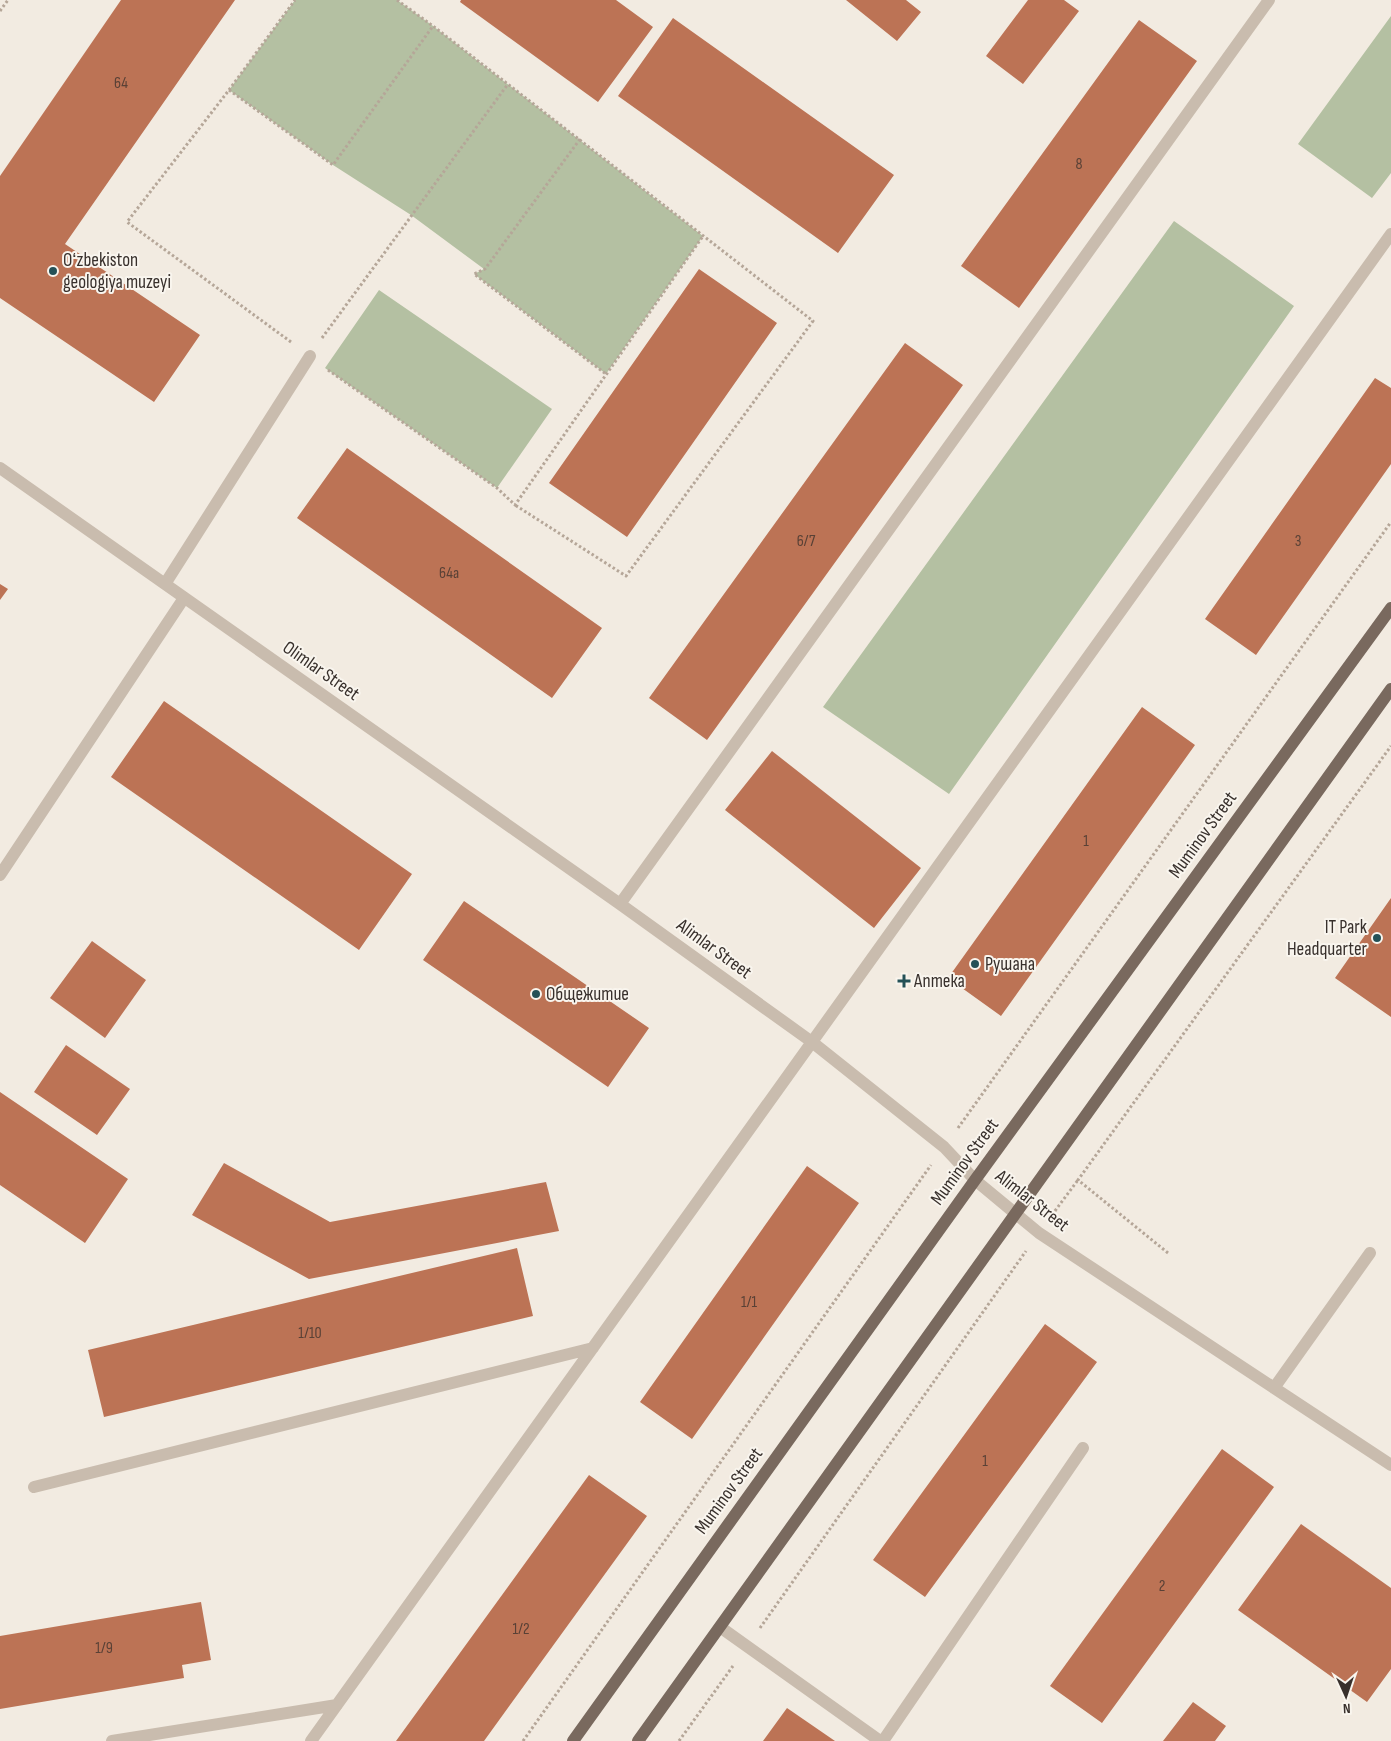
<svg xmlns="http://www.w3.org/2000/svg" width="1391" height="1741" font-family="'Sofia Sans Condensed',sans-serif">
	<rect width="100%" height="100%" fill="#f2ebe1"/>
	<path fill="#b4c0a2" d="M295,0H397L433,26L703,236L606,374L474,274L484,269L411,215L333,165L229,90Z
		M1391,16V173L1372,198L1298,144Z
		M1174,221L1294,306L949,794L823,707Z
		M379,290L552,409L497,488L325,368Z"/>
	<path fill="#bc7355" d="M121,0H235L65,244L200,335L154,402L0,298V176Z
		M461,0H616L653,27L598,102L460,2Z
		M846,0H906L921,12L897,41Z
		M1028,0H1064L1079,11L1023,84L986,56Z
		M673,18L894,175L838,253L618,96Z
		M1139,20L1197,61L1019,308L961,266Z
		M699,269L777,323L627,537L549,483Z
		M905,343L963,385L707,740L649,698Z
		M1375,378L1391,388V464L1256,655L1205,619Z
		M347,448L602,628L552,698L297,518Z
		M0,584L8,589L0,600Z
		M164,701L412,874L359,950L111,777Z
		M1142,707L1195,745L1001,1016L948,978Z
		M772,751L921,868L874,928L725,810Z
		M1391,898V1017L1335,978Z
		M464,901L649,1028L608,1087L423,960Z
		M92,941L146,980L105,1038L50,998Z
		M66,1045L130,1089L97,1135L34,1092Z
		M0,1092L128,1179L85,1243L0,1185Z
		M224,1163L330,1222L546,1182L559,1231L309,1279L192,1215Z
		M807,1166L859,1203L692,1439L640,1402Z
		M517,1248L533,1316L104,1417L88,1350Z
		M1045,1324L1097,1362L925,1597L873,1560Z
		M1222,1449L1274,1487L1102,1723L1050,1686Z
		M589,1475L647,1516L484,1741H396Z
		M1301,1524L1391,1588V1669L1367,1702L1238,1610Z
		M201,1602L211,1660L182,1665L184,1678L0,1709V1636Z
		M1193,1702L1226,1726L1215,1741H1163Z
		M787,1708L835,1741H763Z"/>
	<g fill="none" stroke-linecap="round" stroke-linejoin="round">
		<path stroke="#b5a698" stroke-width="3" stroke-dasharray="2.5 2.5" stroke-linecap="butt" d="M397,0L433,26L813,321L626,576L515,505
			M0,11L8,0
			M229,90L333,165L433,26
			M580,139L485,269L474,274L606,374
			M322,338L508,84
			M291,342L127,222L229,90L295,0
			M328,370L497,488L515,505L703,236
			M958,1128L1391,522
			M1052,1215L1078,1180
			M1168,1253L1078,1180L1391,746
			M760,1628L1026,1251
			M523,1741L931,1165
			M679,1741L733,1666"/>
		<path stroke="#c9bcae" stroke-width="12" d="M0,468L620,904L812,1042L944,1147L975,1180L1039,1233L1391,1465
			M165,584L310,356
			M0,875L184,598
			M620,904L1269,0
			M1274,1388L1370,1253
			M34,1487L593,1348
			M720,1627L880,1741
			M112,1741L337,1705
			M311,1741L1391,234
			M883,1741L1083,1448"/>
		<path stroke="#79695e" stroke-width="12" d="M573,1741L975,1180L1391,608
			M638,1741L1391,689"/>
	</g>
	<g fill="#245157" stroke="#f9f5ee" stroke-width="2">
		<circle cx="53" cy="271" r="5"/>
		<circle cx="1377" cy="938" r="5"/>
		<circle cx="975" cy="964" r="5"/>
		<path d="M901.5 973.5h5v5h5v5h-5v5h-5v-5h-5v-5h5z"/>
		<circle cx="536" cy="994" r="5"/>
	</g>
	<g text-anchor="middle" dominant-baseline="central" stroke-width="4" stroke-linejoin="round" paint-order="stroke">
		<g font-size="16" fill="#594136">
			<text x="121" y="83">64</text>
			<text x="1079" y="164">8</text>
			<text x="806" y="541">6/7</text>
			<text x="1298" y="541">3</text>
			<text x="449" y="573">64a</text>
			<text x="1086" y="841">1</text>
			<text x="749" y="1302">1/1</text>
			<text x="310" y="1333">1/10</text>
			<text x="985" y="1461">1</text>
			<text x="1162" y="1586">2</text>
			<text x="521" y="1629">1/2</text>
			<text x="104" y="1648">1/9</text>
		</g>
		<g font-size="19" fill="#38302c" stroke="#f9f5ee" text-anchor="start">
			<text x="63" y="260">Oʻzbekiston<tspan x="63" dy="22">geologiya muzeyi</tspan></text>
			<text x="1367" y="927" text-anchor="end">IT Park<tspan x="1367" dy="22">Headquarter</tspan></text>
			<text x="985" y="964">Рушана</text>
			<text x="914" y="981">Аптека</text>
			<text x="546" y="994">Общежитие</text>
		</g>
		<g font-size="19" fill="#38302c" stroke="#f9f5ee">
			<text transform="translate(321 671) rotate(35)">Olimlar Street</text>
			<text transform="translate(1203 835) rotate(-54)">Muminov Street</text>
			<text transform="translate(714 949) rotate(36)">Аlimlar Street</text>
			<text transform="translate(965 1162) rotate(-54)">Muminov Street</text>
			<text transform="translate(1032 1201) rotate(38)">Аlimlar Street</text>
			<text transform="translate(729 1491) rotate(-54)">Muminov Street</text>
		</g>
	</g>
	<g transform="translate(1346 1696) rotate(177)" stroke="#f9f5ee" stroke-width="4" paint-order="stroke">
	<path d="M0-4L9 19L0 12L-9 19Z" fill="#38302c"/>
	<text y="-8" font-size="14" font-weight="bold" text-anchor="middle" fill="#38302c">N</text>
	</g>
</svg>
